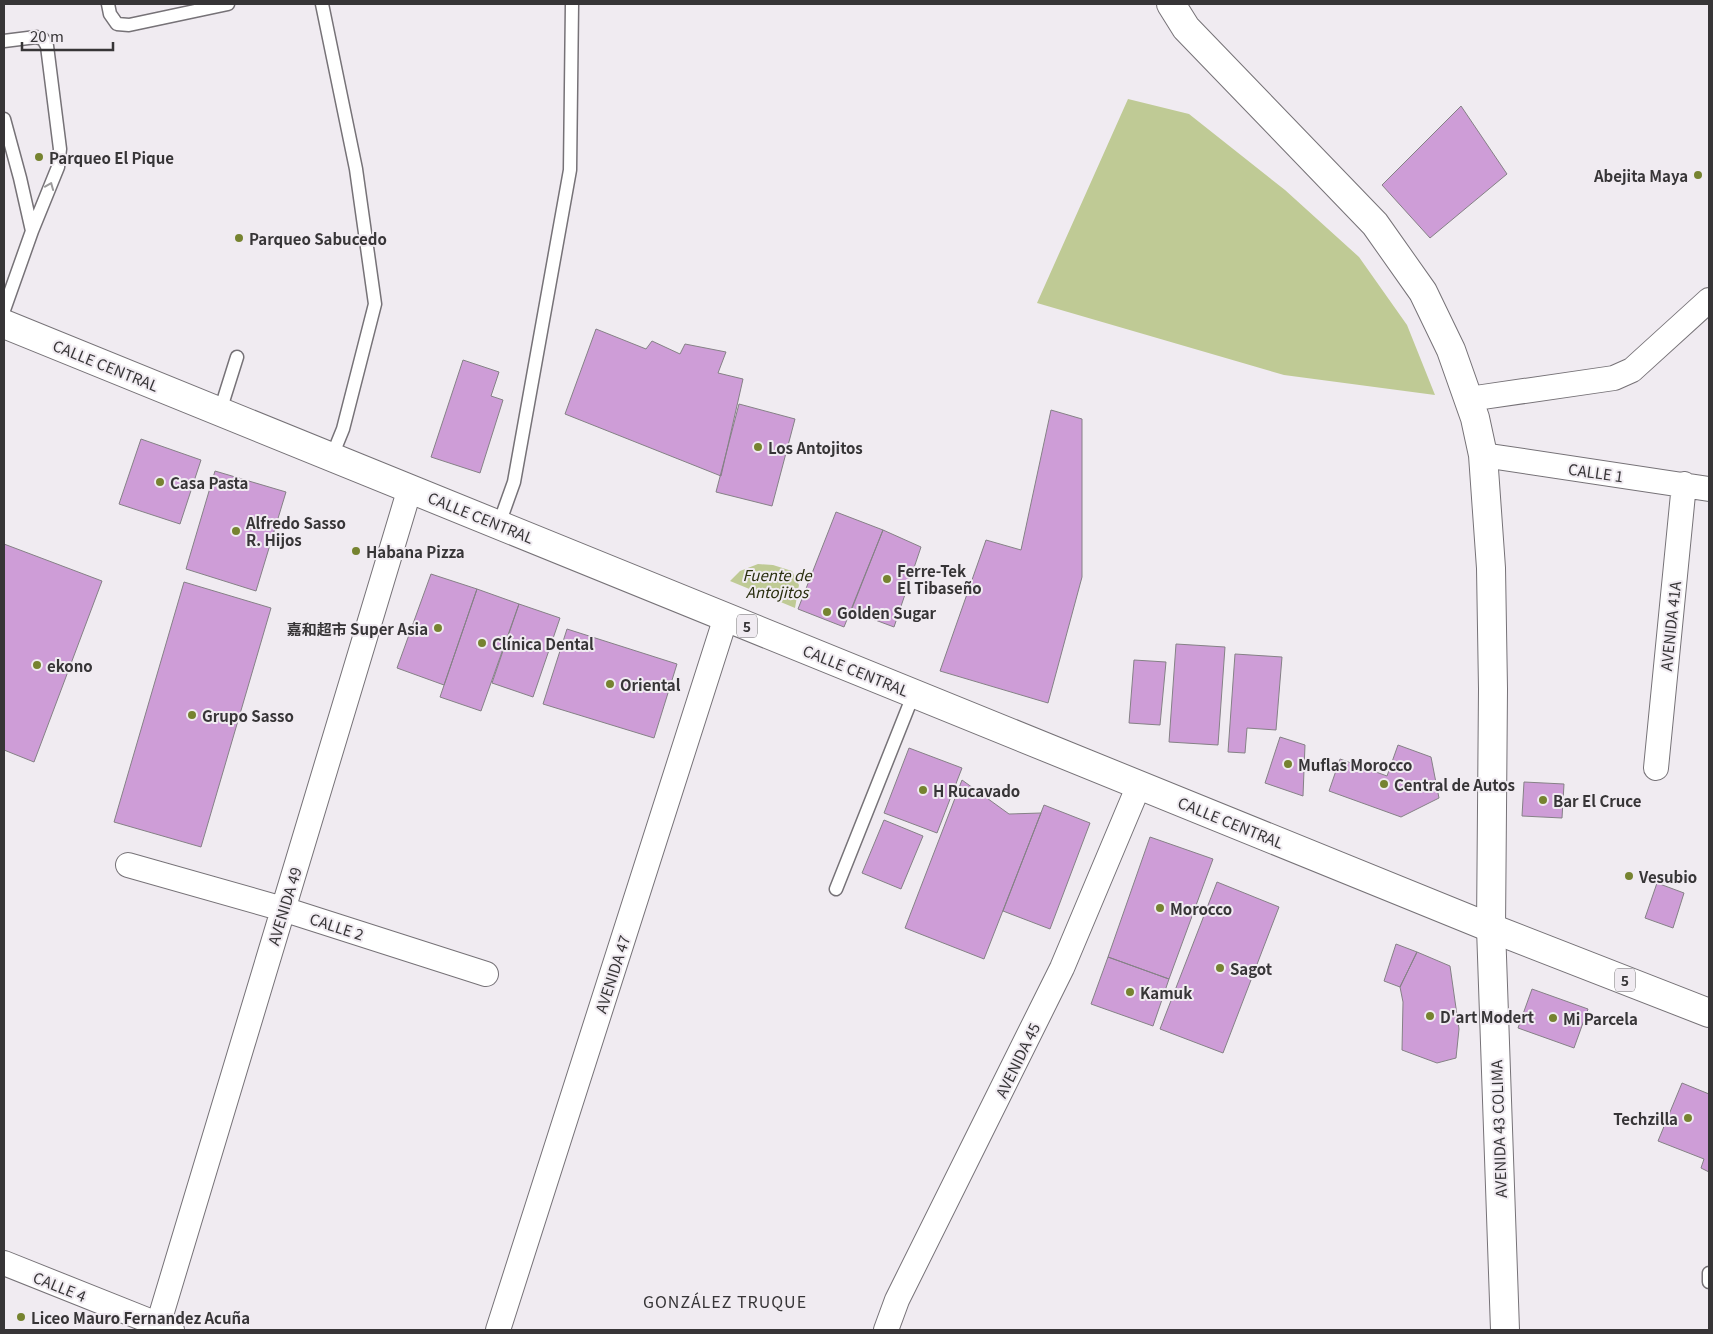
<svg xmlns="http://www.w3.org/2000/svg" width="1713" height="1334" font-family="Georgia,'Noto Sans SC',serif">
	<rect width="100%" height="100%" fill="#f0ebf1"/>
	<path fill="#bfca95" d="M1128,99L1189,114L1285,190L1359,257L1407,325L1435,395L1284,375L1037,303Z
		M758,564L773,565L792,571L799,585L795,608L730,581L740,571Z"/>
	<path fill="#ce9dd7" stroke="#858186" d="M1461,106L1507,174L1430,238L1382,185Z
		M596,329L646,349L652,341L680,354L685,344L726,352L718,373L743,379L721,476L565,414Z
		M463,360L499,372L491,396L503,400L480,473L431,457Z
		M739,404L795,419L772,506L716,492Z
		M1051,410L1082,419V577L1048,703L940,671L986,540L1021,550Z
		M141,439L201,460L180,524L119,504Z
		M215,471L286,492L256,591L186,569Z
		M836,512L883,530L844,627L798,609Z
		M883,530L921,547L894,627L851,611Z
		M4,544L102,581L34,762L4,750Z
		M431,574L477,589L444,685L397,668Z
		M184,582L271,608L201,847L114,822Z
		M477,589L519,604L481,711L440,697Z
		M519,604L560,618L533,697L492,683Z
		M567,629L677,664L654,738L543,704Z
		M1176,644L1225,647L1218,745L1169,742Z
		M1235,654L1282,657L1276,730L1247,728L1245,753L1228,752Z
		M1134,660L1166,662L1160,725L1129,723Z
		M1280,737L1305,745L1303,796L1265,783Z
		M1398,745L1431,757L1439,798L1401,817L1329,791L1340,759L1387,776Z
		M909,748L962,768L937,833L884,813Z
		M962,780L1009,814L1041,813L984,959L905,928Z
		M1524,782L1564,784L1562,818L1522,816Z
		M1044,805L1090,823L1050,929L1003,911Z
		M884,820L923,836L901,889L862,873Z
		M1150,837L1213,859L1169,979L1108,957Z
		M1217,882L1279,907L1223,1053L1160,1029Z
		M1657,883L1684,893L1673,928L1645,918Z
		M1396,944L1417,952L1400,987L1384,981Z
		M1417,952L1450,966L1459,1029L1456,1058L1437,1063L1402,1050L1403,1002L1400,987Z
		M1108,957L1169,979L1153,1026L1091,1004Z
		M1532,989L1588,1009L1574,1048L1518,1028Z
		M1682,1083L1709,1094V1172L1701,1168L1704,1159L1658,1141Z"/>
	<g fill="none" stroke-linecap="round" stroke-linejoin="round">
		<defs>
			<path id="lane" d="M108,4L110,14L117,24L129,25L228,4
				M322,4L356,169L375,304L343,429L332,456
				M4,41L36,37L43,39L47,46L60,149L58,167L32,231L4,310
				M4,119L20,178L32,231
				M220,411L237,357
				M499,524L514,482L570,170L572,4
				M836,889L914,693
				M1709,1273V1282"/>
			<path id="street" d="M1469,399L1614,378L1632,370L1709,300
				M1483,455L1709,489
				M1656,768L1684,484
				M128,865L283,909L486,974
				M4,1263L172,1330
				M158,1325L410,488
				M498,1330L726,617
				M886,1330L897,1300L1062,968L1139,785"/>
			<path id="secondary" d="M1171,4L1186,28L1375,224L1423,292L1451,350L1475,418L1483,455L1491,568L1493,689L1491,928L1505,1330"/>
			<path id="primary" d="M4,324L1491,928L1709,1013"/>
		</defs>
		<use href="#lane" stroke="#767277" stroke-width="15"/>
		<use href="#street" stroke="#767277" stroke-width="26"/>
		<use href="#secondary" stroke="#767277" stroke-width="30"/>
		<use href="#primary" stroke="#767277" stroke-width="30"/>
		<use href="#lane" stroke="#fff" stroke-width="12"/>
		<use href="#street" stroke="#fff" stroke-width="24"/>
		<use href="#secondary" stroke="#fff" stroke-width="28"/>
		<use href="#primary" stroke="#fff" stroke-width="28"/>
	</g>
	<defs><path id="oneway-chevron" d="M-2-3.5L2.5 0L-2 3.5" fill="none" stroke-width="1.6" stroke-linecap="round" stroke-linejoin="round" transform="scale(1.25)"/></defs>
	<use stroke="#9b9a9b" href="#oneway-chevron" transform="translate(50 186) rotate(-68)"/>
	<g fill="#768330" stroke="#f0ebf1" stroke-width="2">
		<circle cx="39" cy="157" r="5"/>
		<circle cx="1698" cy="175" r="5"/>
		<circle cx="239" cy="238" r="5"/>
		<circle cx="758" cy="447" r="5"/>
		<circle cx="160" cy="482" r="5"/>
		<circle cx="236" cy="531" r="5"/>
		<circle cx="356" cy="551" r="5"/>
		<circle cx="887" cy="579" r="5"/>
		<circle cx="827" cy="612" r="5"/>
		<circle cx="438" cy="628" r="5"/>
		<circle cx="482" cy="643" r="5"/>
		<circle cx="37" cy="665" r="5"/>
		<circle cx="610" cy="684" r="5"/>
		<circle cx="192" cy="715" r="5"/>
		<circle cx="1288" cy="764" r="5"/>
		<circle cx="1384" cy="784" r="5"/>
		<circle cx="923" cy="790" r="5"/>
		<circle cx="1543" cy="800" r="5"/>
		<circle cx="1629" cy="876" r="5"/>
		<circle cx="1160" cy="908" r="5"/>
		<circle cx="1220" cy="968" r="5"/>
		<circle cx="1130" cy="992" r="5"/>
		<circle cx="1430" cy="1016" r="5"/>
		<circle cx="1553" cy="1018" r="5"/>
		<circle cx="1688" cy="1118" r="5"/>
		<circle cx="21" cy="1317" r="5"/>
	</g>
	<g text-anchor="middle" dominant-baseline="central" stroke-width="4" stroke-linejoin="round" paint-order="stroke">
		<g fill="#f0ebf1" stroke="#6e6c6f" stroke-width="1">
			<rect x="737" y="614.5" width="20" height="23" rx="4"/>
			<rect x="1615" y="968.5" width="20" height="23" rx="4"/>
		</g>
		<g font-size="14" font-weight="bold" fill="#373537">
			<text x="747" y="626">5</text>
			<text x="1625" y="980">5</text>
		</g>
		<g font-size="15" font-weight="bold" fill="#373537" stroke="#f0ebf1" text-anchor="start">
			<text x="49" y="157">Parqueo El Pique</text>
			<text x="1688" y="175" text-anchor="end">Abejita Maya</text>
			<text x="249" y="238">Parqueo Sabucedo</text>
			<text x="768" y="447">Los Antojitos</text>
			<text x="170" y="482">Casa Pasta</text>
			<text x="246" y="522">Alfredo Sasso<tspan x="246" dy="17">R. Hijos</tspan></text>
			<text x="366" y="551">Habana Pizza</text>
			<text x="897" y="570">Ferre-Tek<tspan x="897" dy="17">El Tibaseño</tspan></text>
			<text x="837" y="612">Golden Sugar</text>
			<text x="428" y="628" text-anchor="end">嘉和超市 Super Asia</text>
			<text x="492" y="643">Clínica Dental</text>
			<text x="47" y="665">ekono</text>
			<text x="620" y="684">Oriental</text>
			<text x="202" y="715">Grupo Sasso</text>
			<text x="1298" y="764">Muflas Morocco</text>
			<text x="1394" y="784">Central de Autos</text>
			<text x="933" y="790">H Rucavado</text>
			<text x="1553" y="800">Bar El Cruce</text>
			<text x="1639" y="876">Vesubio</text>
			<text x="1170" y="908">Morocco</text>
			<text x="1230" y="968">Sagot</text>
			<text x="1140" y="992">Kamuk</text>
			<text x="1440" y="1016">D'art Modert</text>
			<text x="1563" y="1018">Mi Parcela</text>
			<text x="1678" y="1118" text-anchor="end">Techzilla</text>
			<text x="31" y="1317">Liceo Mauro Fernandez Acuña</text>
		</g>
		<g font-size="15" fill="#373537" stroke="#f0ebf1">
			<text transform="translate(106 365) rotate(22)">CALLE CENTRAL</text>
			<text transform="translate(1596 472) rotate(8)">CALLE 1</text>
			<text transform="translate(481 517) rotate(22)">CALLE CENTRAL</text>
			<text transform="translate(1670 626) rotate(-84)">AVENIDA 41A</text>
			<text transform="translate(856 670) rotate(22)">CALLE CENTRAL</text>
			<text transform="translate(1231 822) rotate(22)">CALLE CENTRAL</text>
			<text transform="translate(284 906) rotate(-73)">AVENIDA 49</text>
			<text transform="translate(337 926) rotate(18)">CALLE 2</text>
			<text transform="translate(612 974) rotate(-72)">AVENIDA 47</text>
			<text transform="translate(1017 1060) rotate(-64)">AVENIDA 45</text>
			<text transform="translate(1498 1129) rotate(-92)">AVENIDA 43 COLIMA</text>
			<text transform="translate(60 1286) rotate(22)">CALLE 4</text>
		</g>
		<g font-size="15" font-style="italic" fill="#2a2f0f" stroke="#f0ebf1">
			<text x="777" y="574">Fuente de<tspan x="777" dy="17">Antojitos</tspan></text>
		</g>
		<g font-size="16" letter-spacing="1" fill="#373537" stroke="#f0ebf1">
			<text x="725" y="1301">GONZÁLEZ TRUQUE</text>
		</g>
	</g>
	<rect width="1713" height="1334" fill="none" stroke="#373537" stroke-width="10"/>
	<path d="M22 42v8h91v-8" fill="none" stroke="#373537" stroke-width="2.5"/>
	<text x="30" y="42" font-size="15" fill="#373537" stroke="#f0ebf1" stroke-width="4" paint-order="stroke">20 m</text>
</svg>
